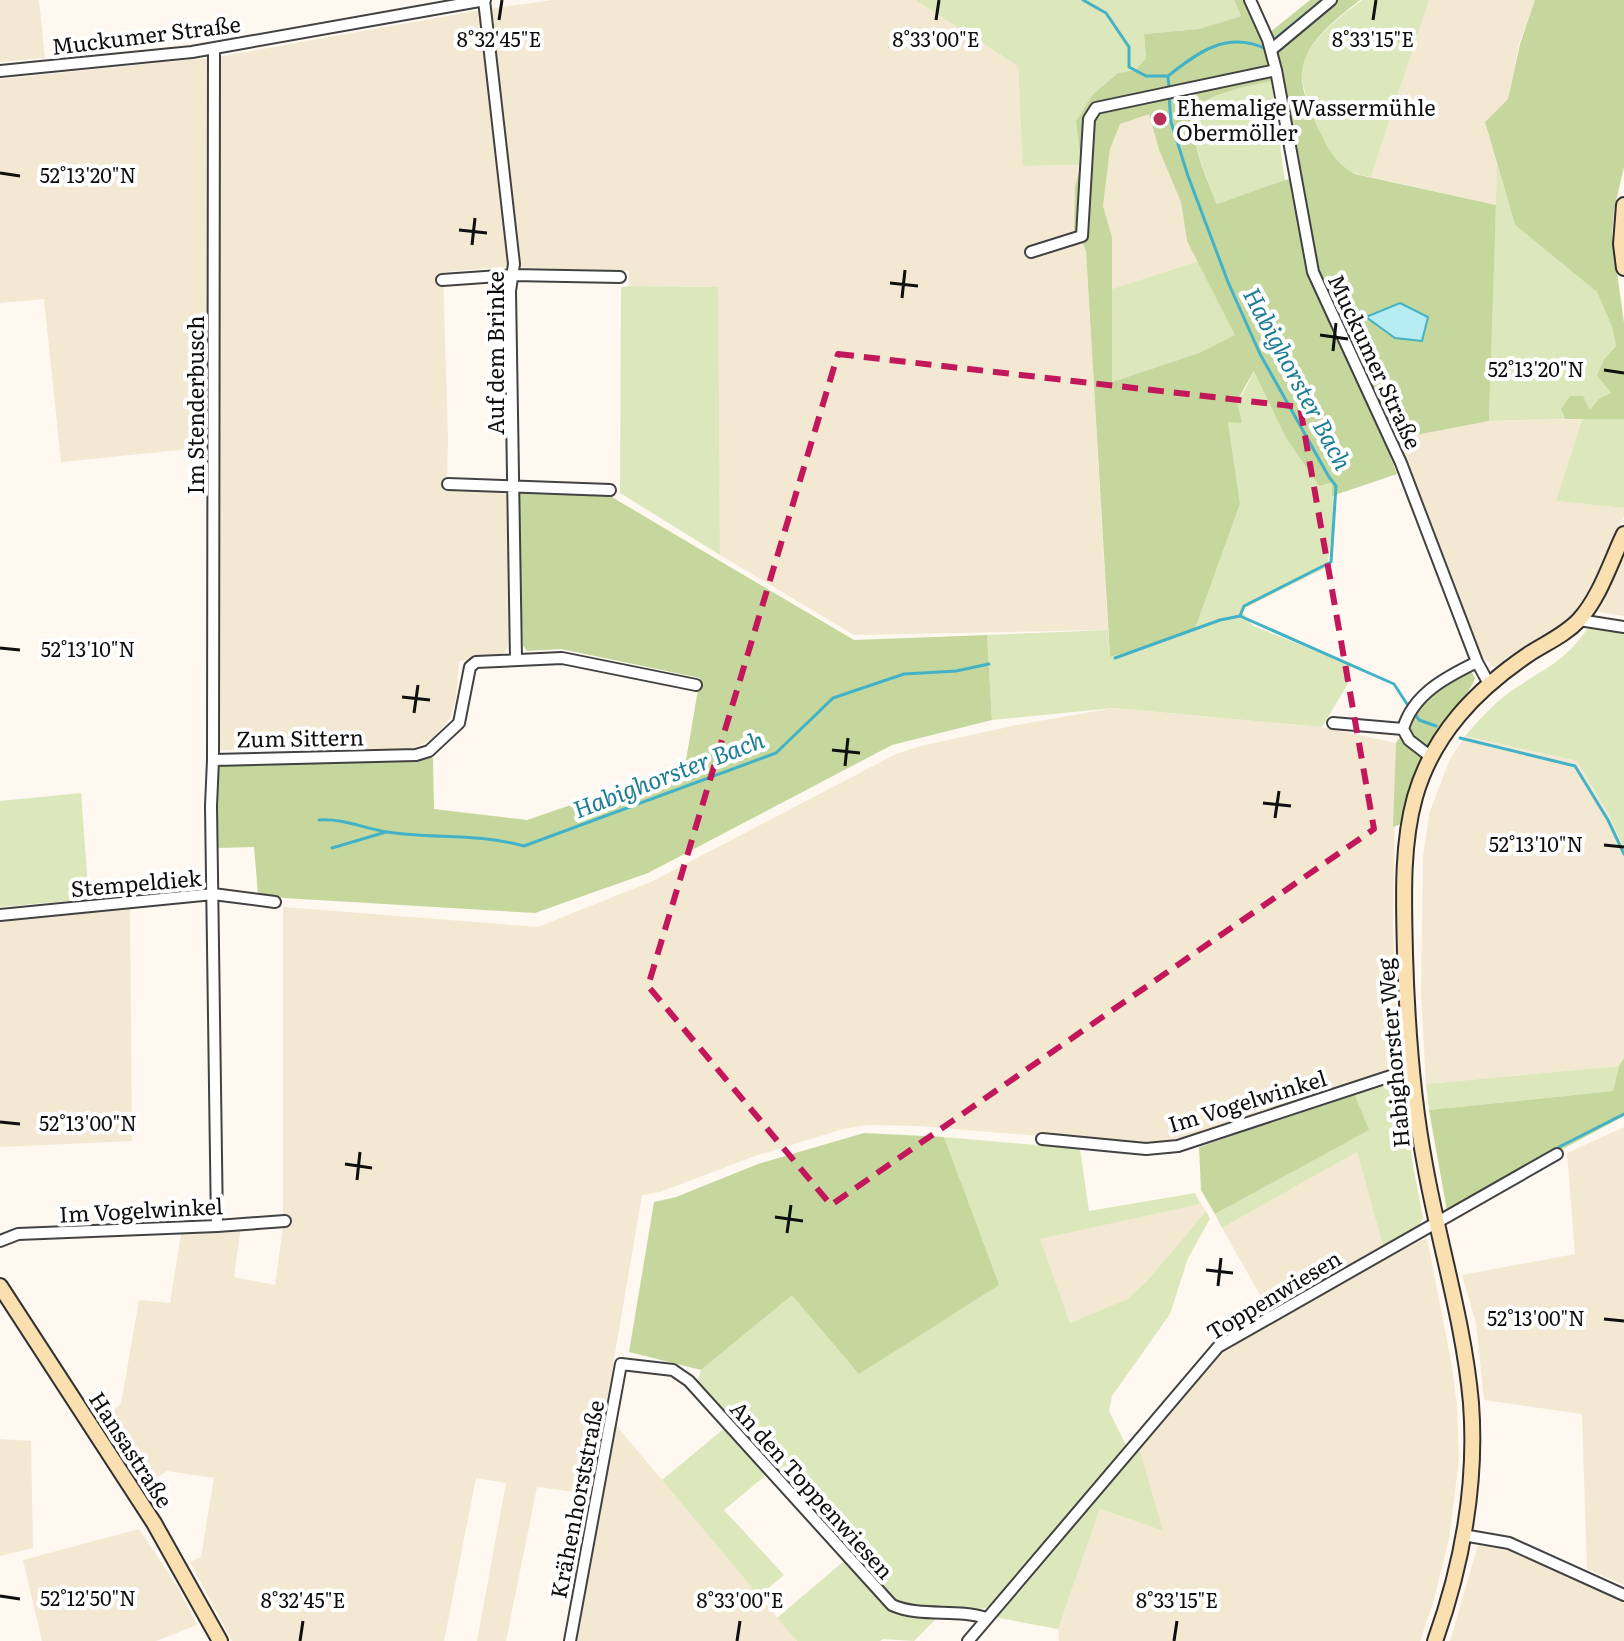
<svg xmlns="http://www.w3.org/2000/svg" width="1624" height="1641" font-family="Literata,serif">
	<rect width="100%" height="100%" fill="#fef8f1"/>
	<path fill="#f3e8d2" d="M0,0H39L45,58L0,62Z
		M553,0H915L1018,66L1024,166L1081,165L1075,186L1080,236L1086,251L1108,630L854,635L720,555L717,287L629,286V271L501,267L443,272L448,437L447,486L506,489L510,618L508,647L504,653L459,661L456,698L450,718L433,739L411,749L218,750L219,296L207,297L209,447L61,462L44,299L0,303V79L218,57L475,11Z
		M1429,0H1535L1519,44L1508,99L1485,122L1497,165L1496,205L1371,177Z
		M1149,113L1159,150L1181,202L1187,241L1199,261L1112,289V237L1103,206L1110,149L1120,124Z
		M1582,419L1556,501L1624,508V517L1578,612L1495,668L1482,657L1398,438L1489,421Z
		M1624,555V616L1598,612Z
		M1114,708L1322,727L1396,743L1393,925L1398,1067L1188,1138L1138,1144L919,1126L868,1125L843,1129L752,1157L660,1192L642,1195L591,1494L537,1487L506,1641H477L506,1483L476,1478L444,1641H232L190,1562L201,1557L214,1478L167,1471L143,1486L101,1420L121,1404L139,1300L170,1303L182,1229L241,1226L234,1277L275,1285L283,1227V907L538,927L653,881L896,754L921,746L1022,724Z
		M1465,736L1577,761L1610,817L1624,848V1058L1619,1066L1426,1084L1421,993L1423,857L1429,814L1449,761Z
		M130,907L132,1141L0,1147V920Z
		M1624,1127V1585L1587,1569L1582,1414L1484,1400L1476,1323L1462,1275L1575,1254L1567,1153Z
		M1357,1152L1383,1246L1268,1309L1222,1228Z
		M1201,1204L1206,1211L1147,1281L1128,1300L1070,1323L1039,1239Z
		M1427,1238L1451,1361L1457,1405L1459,1460L1449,1539L1433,1603L1420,1641H1059L1058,1629L1100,1509L1162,1531L1138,1444L1220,1353L1386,1257Z
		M615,1424L797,1641H576Z
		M0,1439L31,1441L33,1548L0,1556Z
		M139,1529L177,1586L197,1625L156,1641H42L23,1560Z
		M1478,1545L1520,1553L1624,1599V1641H1450Z"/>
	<path fill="#dde7bc" d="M915,0H1234L1241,16L1199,29L1144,34L1146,58L1136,70L1118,73L1092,95L1076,121L1081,165L1023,166L1018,66Z
		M1362,0H1429L1371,177C1361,175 1350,173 1342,167C1327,155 1299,89 1302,70C1307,40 1339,18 1362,0Z
		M1271,81L1285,181L1217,204C1209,181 1181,125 1200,104C1212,92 1254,84 1271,81Z
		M1497,165L1515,225L1597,292L1612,327L1616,346L1605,358L1612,393L1590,410L1561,409L1565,419L1489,421Z
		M1199,261L1236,335L1199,353L1112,382V289Z
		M629,286L718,287L720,555L620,493L621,287Z
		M1255,370L1286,438L1319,486L1333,483V528L1327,567L1241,610L1253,626L1351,665L1348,684L1322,727L1114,708L992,720L987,635L1108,630L1110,657L1164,642L1195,629L1240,504L1228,422Z
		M1582,419H1624V508L1556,501Z
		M1590,625L1624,630V848L1610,817L1577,761L1465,736C1478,721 1493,704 1510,692C1544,668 1565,663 1590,625Z
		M81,793L89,899L0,907V801Z
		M1619,1066L1613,1091L1429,1110L1426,1084Z
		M1402,1078L1413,1166L1423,1218L1419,1225L1383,1246L1357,1152L1222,1228L1215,1214L1368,1130L1354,1093Z
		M944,1137L1080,1149L1089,1211L1195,1193L1201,1204L1040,1239L1070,1323L1128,1299L1147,1281L1206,1211L1210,1219L1188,1258L1170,1314L1112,1396L1109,1411L1126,1445L1001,1593C998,1597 992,1604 988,1607C975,1613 912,1608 897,1603L697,1383L701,1370L792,1294L998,1286Z
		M726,1427L766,1475L724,1510L784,1575L759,1596L662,1480Z
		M1138,1444L1163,1531L1100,1509L1058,1629L994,1617Z
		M844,1561L895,1615L937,1618L914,1641L883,1639L880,1641H797L777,1618Z"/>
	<path fill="#c5d79c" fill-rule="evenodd" d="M1234,0H1244L1263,41L1271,81C1255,84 1210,94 1201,104C1181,125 1208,181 1217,204L1300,175L1277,51L1269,33L1310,0H1360C1339,17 1305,41 1302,72C1300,90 1313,116 1320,132C1329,150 1336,164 1355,174L1496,205L1489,421L1384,441L1397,474L1332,496V483L1319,486L1286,438L1254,371L1237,401L1242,423L1228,422L1240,504L1195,629L1164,642L1110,657L1086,251L1080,236L1074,231L1075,186L1081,165L1076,121L1092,95L1118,73L1136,70L1146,58L1144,34L1199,29L1241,16ZM1149,114L1159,150L1181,202L1187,241L1235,335L1199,353L1112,382V237L1103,206L1110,149L1120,124Z
		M1535,0H1624V167L1614,210L1612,235L1624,323V419H1565L1561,409L1570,396H1583L1590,410L1599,399L1611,393L1597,375L1605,358L1616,346L1612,327L1597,292L1515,225L1485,122L1508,99L1520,44Z
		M516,490L610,496L854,640L987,635L992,720L892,745L648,873L535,913L284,898L258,894L254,847L217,848L216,767L235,762L433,758L434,809L527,820L685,766L700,678L561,649L527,651L523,645Z
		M1471,671L1475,678C1469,695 1455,705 1445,719C1423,752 1409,784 1401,824L1393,827L1396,743L1421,704L1437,689L1465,672Z
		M1624,1058V1116L1447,1211L1429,1110L1613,1091L1619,1066Z
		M1354,1093L1369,1130L1215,1214L1201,1190L1199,1147Z
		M864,1133L944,1137L999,1285L859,1374L792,1295L701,1370L629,1352L654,1202L676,1197L758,1164Z"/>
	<path fill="#b8ecf3" stroke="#43b2c6" stroke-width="2" d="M1400,303L1428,317L1422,341L1395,338L1366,317Z"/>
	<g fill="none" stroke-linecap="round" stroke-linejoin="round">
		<path stroke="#43b2c6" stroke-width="3" d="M1083,0L1106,13L1129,47V67L1146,76H1167
			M1276,38L1323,0
			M1169,89L1168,76C1197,53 1226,31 1264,48
			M1169,96L1171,122L1188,176L1228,282L1260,354L1329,477L1336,486L1331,562L1244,606L1240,616L1394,684L1407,704
			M1115,658L1220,620L1240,616
			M1415,714L1419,720L1436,726
			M1460,738L1575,766L1608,820L1624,854
			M319,820C342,818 363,828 387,832C434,839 476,833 524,846L776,753L833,698L904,674L956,671L989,664
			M332,848L386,832
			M1559,1147L1624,1114"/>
		<defs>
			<path id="street" d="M484,0L514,264L510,291L516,659
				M1250,0L1268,40L1276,70L1313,272L1401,463L1477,662L1488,682
				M1271,50L1331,0
				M0,71L192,52L485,0
				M1031,252L1082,236L1089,119L1096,108L1276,70
				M442,280L512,275L620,277
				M448,484L610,490
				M1579,620L1624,627
				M1333,723L1403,729C1413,694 1446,677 1477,662
				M1403,729L1409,740L1431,757
				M213,760L214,49
				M0,915L213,894L275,902
				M1042,1139L1146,1149L1178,1146L1412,1069
				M217,1226L211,806L213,760L416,755L429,751L459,723L470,667L476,662L562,658L696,685
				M0,1241L18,1234L217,1226L285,1221
				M1463,1535L1509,1543L1624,1595
				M570,1641L621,1364L673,1370L689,1381L892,1605C921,1618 956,1608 986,1618
				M968,1641L1218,1347L1557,1154"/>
			<path id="secondary" d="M1624,205L1621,244L1624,268
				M0,1286L154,1523L220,1641
				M1435,1641C1462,1566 1477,1483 1471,1403C1464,1323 1439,1244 1425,1165C1412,1096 1407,1025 1405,954C1404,904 1401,847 1415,797C1433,734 1476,690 1529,654C1546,643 1565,635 1579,620C1600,597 1611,561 1624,534"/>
		</defs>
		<use href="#street" stroke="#424242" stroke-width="14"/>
		<use href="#secondary" stroke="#313131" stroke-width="18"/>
		<use href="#street" stroke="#fff" stroke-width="10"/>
		<use href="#secondary" stroke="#fadfb0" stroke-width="14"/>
	</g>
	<path fill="none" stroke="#c2185b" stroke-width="6" stroke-dasharray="16 10" stroke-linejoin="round" d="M838,354L1300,407L1374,829L831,1205L648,986Z"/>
	<path fill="none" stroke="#0f0f0f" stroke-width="3" d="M499,20L502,0M936,20L939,0M1373,20L1376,0M0,173L20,176M459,230L487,233M472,245L475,218M890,283L918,286M902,298L905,270M1320,335L1348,339M1333,351L1336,323M1604,370L1624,373M0,648L20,650M402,697L430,700M414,713L418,685M832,750L860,753M845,766L848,738M1263,803L1291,806M1275,818L1279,791M1604,845L1624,847M0,1122L20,1124M345,1164L372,1168M357,1180L360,1152M775,1217L803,1221M787,1233L791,1205M1206,1270L1233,1273M1218,1286L1221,1258M1604,1319L1624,1321M0,1596L20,1599M300,1641L303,1621M737,1641L740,1621M1174,1641L1177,1621"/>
	<circle fill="#b72e57" stroke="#fff" stroke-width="3" cx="1160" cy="119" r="8"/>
	<g text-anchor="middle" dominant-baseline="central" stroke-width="8" stroke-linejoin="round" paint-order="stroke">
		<g font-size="22" fill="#0f0f0f" stroke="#fff">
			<text transform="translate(146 34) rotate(-7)">Muckumer Straße</text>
			<text transform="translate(494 353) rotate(-90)">Auf dem Brinke</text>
			<text transform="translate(1376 361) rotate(65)">Muckumer Straße</text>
			<text transform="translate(194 405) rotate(-90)">Im Stenderbusch</text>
			<text transform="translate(300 737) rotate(-1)">Zum Sittern</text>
			<text transform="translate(136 882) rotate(-5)">Stempeldiek</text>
			<text transform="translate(1392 1053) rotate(-95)">Habighorster Weg</text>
			<text transform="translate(1247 1100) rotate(-17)">Im Vogelwinkel</text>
			<text transform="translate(141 1209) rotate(-3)">Im Vogelwinkel</text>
			<text transform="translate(1273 1294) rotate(-31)">Toppenwiesen</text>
			<text transform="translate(132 1449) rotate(57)">Hansastraße</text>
			<text transform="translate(813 1489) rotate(48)">An den Toppenwiesen</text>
			<text transform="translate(576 1499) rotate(-79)">Krähenhorststraße</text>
		</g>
		<g font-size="22" fill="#0f0f0f" stroke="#fff" text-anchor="start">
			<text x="1176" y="106">Ehemalige Wassermühle<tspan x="1176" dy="25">Obermöller</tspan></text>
		</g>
		<g font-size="24" font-style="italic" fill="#1d7d93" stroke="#fff">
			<text transform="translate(1299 378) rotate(62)">Habighorster Bach</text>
			<text transform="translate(668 773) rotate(-21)">Habighorster Bach</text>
		</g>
	</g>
	<g font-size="20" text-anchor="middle" fill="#0f0f0f" stroke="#fff" stroke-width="8" stroke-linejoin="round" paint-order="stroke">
		<text x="499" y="47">8°32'45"E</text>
		<text x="936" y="47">8°33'00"E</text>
		<text x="1373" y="47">8°33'15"E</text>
		<text x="88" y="183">52°13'20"N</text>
		<text x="1536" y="377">52°13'20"N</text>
		<text x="88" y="657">52°13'10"N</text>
		<text x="1536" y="852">52°13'10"N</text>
		<text x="88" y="1131">52°13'00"N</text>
		<text x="1536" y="1326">52°13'00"N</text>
		<text x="88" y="1606">52°12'50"N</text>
		<text x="303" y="1608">8°32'45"E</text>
		<text x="740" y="1608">8°33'00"E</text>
		<text x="1177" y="1608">8°33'15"E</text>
	</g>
</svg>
